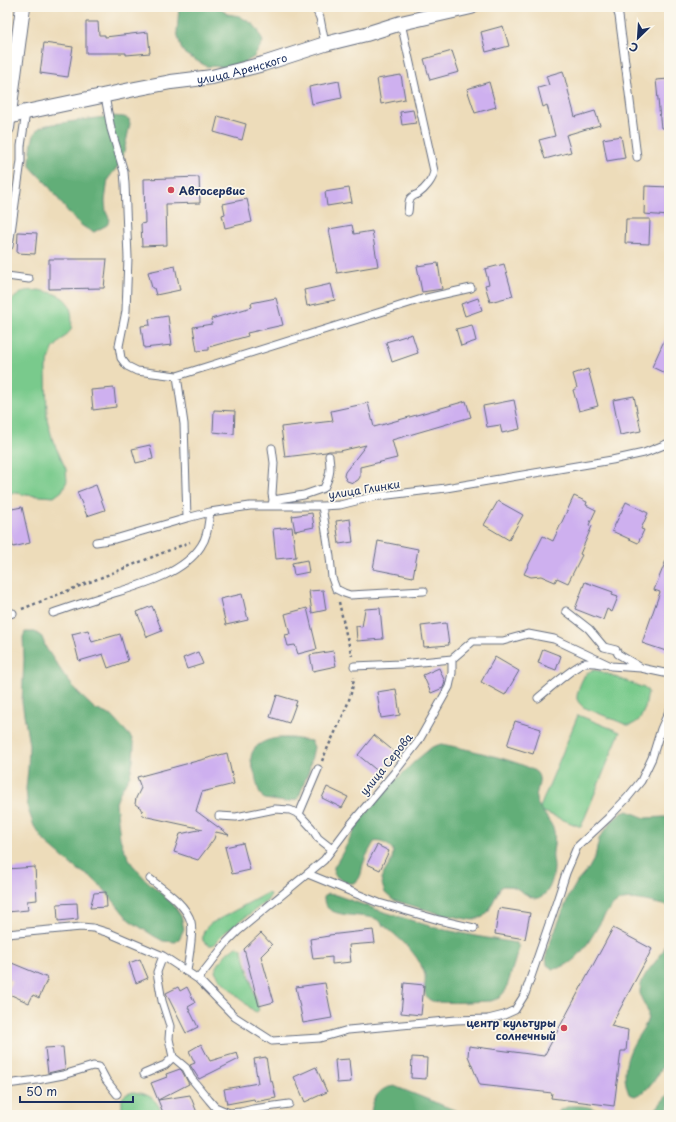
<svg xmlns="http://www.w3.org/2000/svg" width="676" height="1122" font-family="'Playpen Sans',sans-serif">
	<rect width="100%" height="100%" fill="#fbf7ec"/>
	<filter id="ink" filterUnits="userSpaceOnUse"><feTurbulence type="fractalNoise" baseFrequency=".025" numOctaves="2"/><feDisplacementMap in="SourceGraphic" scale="8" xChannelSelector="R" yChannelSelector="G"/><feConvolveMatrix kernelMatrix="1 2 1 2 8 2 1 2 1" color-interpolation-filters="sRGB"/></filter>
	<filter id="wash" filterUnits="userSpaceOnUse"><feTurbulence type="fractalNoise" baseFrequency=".012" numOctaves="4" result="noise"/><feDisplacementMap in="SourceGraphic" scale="16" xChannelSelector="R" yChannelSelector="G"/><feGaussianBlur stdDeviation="0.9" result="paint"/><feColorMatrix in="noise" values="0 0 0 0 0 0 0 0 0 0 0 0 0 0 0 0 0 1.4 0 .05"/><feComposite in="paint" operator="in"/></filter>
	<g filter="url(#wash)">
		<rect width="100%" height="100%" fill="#eddcba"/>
		<path fill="#79ca8c" stroke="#4a7c75" d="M39,290C45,292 52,292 57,295C72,300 73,316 71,330L53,349L46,368L47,419L53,441L66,469L67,481L62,491L54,497L26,495L17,493H7V306C10,300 19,294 25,291C29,290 35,291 39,290Z
			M594,670L600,671L644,688L647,690L648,692L645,708L640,719L635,723L631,725H627L583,707C580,704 578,702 577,699C576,694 582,678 586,674C588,672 591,671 594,670Z
			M578,715L620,732L581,827L539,810Z
			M267,893L270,894V896L267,901L224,933L215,944L212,945H209L203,941C202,934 204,929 210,924Z
			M237,946L242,949L259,1010L257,1012L254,1011L249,1007L220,979L215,971C220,960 227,951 237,946Z
			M133,1092C151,1094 156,1099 163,1115H119C127,1103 114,1097 133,1092Z"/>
		<path fill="#62ae78" stroke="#3e6e6b" d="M179,7H220L227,14L239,16L253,24L258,30L263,42L254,57L244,63L224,67L206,66L185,54L181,48L177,32Z
			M111,116L124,117L129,119L130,124L122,161L108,179L105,201L106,212L110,220L107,225L94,232C74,226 59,198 46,183C40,177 35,172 30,166C30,158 31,134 38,129C40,127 44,126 47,125Z
			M25,632H35L42,637L46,648L64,675L78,693L95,709L112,716L131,737L134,744L133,761L130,775L120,792L116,803L120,838L123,847L132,864L145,879L173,904L181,916L184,929L179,939L176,942L163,941L154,936L129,920L103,888L92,878L74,867L45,842L34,826L28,809L26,789L28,769L29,745L22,702L24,659L23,637Z
			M279,738H292L311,741L314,747L309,770L298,799L286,802L264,799C258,792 257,784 255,775C254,770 251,764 251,759C251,745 267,739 279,738Z
			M441,744C458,747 527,762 537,773C543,781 535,791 536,800C538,808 551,820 554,831C555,839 554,845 553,852C552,857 554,862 554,867C554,877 550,892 541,897C533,902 521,890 514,887C510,886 506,886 502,886L500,888L488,912L483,917L472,920L441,914L393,900L385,893L382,884L381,878L392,860L393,850C390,845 380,840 374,842C371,848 366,855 364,862C362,866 362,870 361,874C356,890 342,882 334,874V867L339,859L361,819L368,811L380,796L414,762L432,747Z
			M628,811L645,818L665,817L669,818V906C655,904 636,897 623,900C599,904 591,965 553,969L547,965L546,957L548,948L569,896L577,882L589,868L595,857L599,839L605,830L614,819L622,813Z
			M327,894L336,895L378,910L436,928L475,936L516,943L519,947L506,990L499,998L491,1001C480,1001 438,1005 430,1000C420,994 428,981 424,972C417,952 398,937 382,924C381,922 380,921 378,920C364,912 322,921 324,897Z
			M669,935V1055L656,1078L645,1091L635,1096L629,1094C621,1074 626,1056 637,1038C641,1031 647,1025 648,1016C649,1007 639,1000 640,991C641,976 651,968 659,957C661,954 663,952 664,949C666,944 666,940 669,935Z
			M394,1086L467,1115H371C371,1105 375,1094 384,1089C387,1087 391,1087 394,1086Z
			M669,1093V1115H651Z
			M570,1106C581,1106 594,1105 601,1115H556L560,1110Z"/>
		<g id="blocks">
			<path fill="#ceb0ef" d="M86,22H98L99,35H105V37L148,32L150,53L126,55V53H86Z
				M503,26L509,46L486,52L481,32Z
				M44,43L73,47L68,77L40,73Z
				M452,51L459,72L430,80L424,59Z
				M563,71L575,117L595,111L600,125L566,135L571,152L545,159L539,140L555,136L547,105L543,107L538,88L549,85L546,76Z
				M401,75L405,99L381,104L377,79Z
				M669,79V128H661L656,80Z
				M339,81L342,98L312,104L309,87Z
				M489,82L496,107L475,113L467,89Z
				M413,110L416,123L402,125L400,112Z
				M218,116L246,124L242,140L214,132Z
				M621,136L625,158L607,161L603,139Z
				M199,177L200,203L166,204L167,245L142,246L141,224L145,223L144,179Z
				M645,186L669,187V216L644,214Z
				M349,188L352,202L327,206L325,192Z
				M247,199L252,222L225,228L222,215L225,214L223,204Z
				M626,219H650L649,244L625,243Z
				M352,225L354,234L372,231L378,266L337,273L329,229Z
				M18,232L37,233L35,254L17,253Z
				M49,259H107L104,288L49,289Z
				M438,263L442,289L422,292L417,266Z
				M504,264L513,296L490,302L485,285L489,284L485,269Z
				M175,266L180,290L156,295L154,288H152L148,272Z
				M331,284L335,300L307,306L304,290Z
				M276,298L283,325L247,333L248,336L209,347V350L197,351L193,327L212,324L211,319L252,307L251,303Z
				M478,298L482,310L465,316L461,304Z
				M168,316L172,345L144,348L141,326L150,325L149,319Z
				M472,325L476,341L461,346L456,329Z
				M669,330V375L652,367Z
				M412,334L418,353L392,362L386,342Z
				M588,369L598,406L579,411L573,390L577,388L573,374Z
				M114,388L116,407L93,410L91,390Z
				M634,396L641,431L620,435L613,400Z
				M514,400L520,429L502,433L500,425L487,427L483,406Z
				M466,401L471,417L392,440L397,458L360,467V477L358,480L353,483L347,481L344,476L345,472L366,445L340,451H329L326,452L285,457L281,427L333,421L331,411L368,403L374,427Z
				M214,410L235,411L234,434L213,432Z
				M150,445L153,459L136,463L132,449Z
				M96,485L105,510L87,516L77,492Z
				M574,496L587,502L586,505L596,510L589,525L592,526L580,554L582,555L568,583L557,578L555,582L541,576L531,577L524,574L543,536L553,541Z
				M498,501L523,515L509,540L484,525Z
				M626,502L648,513L641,529L644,530L638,543L612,531Z
				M22,507L30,543L13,547L7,520V510Z
				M312,513L314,527L295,531L292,516Z
				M350,519L353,542L339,544L336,521Z
				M292,527L296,557L276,559L273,529Z
				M378,541L418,549L413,577L373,569Z
				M669,553V652L642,643L660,592L654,590Z
				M307,560L309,572L294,575L292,563Z
				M585,582L613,592L612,595L618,597L612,612L607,609L603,620L575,609Z
				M323,590L326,610L312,613L309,591Z
				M242,594L248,620L226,625L220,599Z
				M152,606L162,631L147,637L137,612Z
				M307,608L317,649L298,654L295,645L288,646L285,635L290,634L285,614Z
				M380,608L383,639L357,641L356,626L362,627L365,609Z
				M446,623L449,645L424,647L421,626Z
				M88,630L92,642L120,634L128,661L108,668L103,654L79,661L72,634Z
				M543,649L561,656L556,670L538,663Z
				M333,651L336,666L313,671L310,655Z
				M198,652L203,664L187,669L183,658Z
				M495,657L519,671L505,695L481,682Z
				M439,668L445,682L443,688L431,693L423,675Z
				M396,689L400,715L381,718L377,692Z
				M277,695L297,701L289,723L270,717Z
				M515,721L541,729L533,754L507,746Z
				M374,735L396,753L380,773L358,755Z
				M227,753L234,784L202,792L196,811L229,835L216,832L214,839L198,860L174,852L180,834L203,829L143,816L142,809L135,804L136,798L141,788L137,777Z
				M327,787L348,797L342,808L322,798Z
				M243,843L250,870L232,874L225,847Z
				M377,845L389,851L380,870L367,864Z
				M35,867L37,900L27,901L28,910L7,912V869Z
				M106,892L107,907L90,908L94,893Z
				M77,903L78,919L58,921L57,904Z
				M499,908L530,913L525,939L495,934Z
				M613,928L652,949L611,1026L628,1030L626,1051H621L614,1106L551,1098L552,1093L480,1085L468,1056L469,1046L544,1056Z
				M373,930L375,943L349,945L351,962L332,964V957L313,959L310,939L329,936V935Z
				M261,933L272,945L261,956L274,1002L259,1006L244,949Z
				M140,959L148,978L136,983L129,963Z
				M7,961L48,978L39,998L33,995L29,1003L7,993L12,981L7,978Z
				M325,983L332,1018L303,1023L296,987Z
				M404,983L424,985L421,1015L401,1013Z
				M178,987L180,991L187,987L195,1003L188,1007L198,1027L186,1033L166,993Z
				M201,1044L210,1061L237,1053L239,1059L199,1079L190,1065L195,1063L189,1051Z
				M63,1047L65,1069L48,1073L45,1048Z
				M266,1057L270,1081L272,1080L276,1098L255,1102L254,1099L227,1104L224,1089L258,1083L254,1059Z
				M412,1057L427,1058L426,1079L411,1078Z
				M349,1059L351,1082L337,1083L335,1060Z
				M316,1067L327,1092L305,1102L294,1077Z
				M180,1069L182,1071L189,1084L158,1100L151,1083L167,1077L166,1074Z
				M190,1095L198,1115H164L158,1100Z"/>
		</g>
	</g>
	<g filter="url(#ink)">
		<use href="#blocks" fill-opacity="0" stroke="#646c7e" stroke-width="1"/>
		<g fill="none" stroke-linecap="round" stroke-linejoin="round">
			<defs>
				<path id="service" d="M315,7L320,18L325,44
					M616,7L619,16L629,93L637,157
					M401,23L434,171C433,180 425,189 418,194C415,195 412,196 410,199C408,202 409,208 408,212
					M105,96L111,129L124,172L125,184L128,258L126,311L119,346L121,358L127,366L137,371L177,376L422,299L471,288
					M9,246L21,161V146L26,112
					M7,276L29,279
					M177,376L184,424L187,518L210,512L250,506H322L340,505L372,497L446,488L612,460L644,453L669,443
					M272,448L274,463L272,494L273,500
					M272,505L273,500L304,495L324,488C330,476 331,470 329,456
					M322,506L330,557L332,578L336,589L344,593L350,595L424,591
					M96,542L115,539L187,518
					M566,611L589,629L604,647L616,650L618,654L640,667
					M53,613C72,606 92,600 111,594C140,585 183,574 201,546C208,536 208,524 210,512
					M7,615L13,613
					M354,666L401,664L452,659
					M538,698C548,690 575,665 585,663C591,662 596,663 601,664
					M299,814L318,769
					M219,816L236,817L275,809L290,810L299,814L311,827L318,838L332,849
					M308,874L379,903L439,920L474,928
					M150,879C164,890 186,904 191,922C194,933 188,960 187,972
					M7,934L81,927L93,928L109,933L163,956L198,979L235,1017L272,1041L320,1038L348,1030L456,1020L488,1019L504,1015L515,1010L525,994L557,901L566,873L577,847L608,818L628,797L641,781L652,758L661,729L669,711
					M163,956L157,972L162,1001L170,1026L169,1039L173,1057L186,1068L191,1078L209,1100L215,1107L229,1113L241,1112L253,1109L289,1104
					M198,979L227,942L238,931L324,860L351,824L394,773L418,742L449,687L452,673V659L473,641H503L528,634L554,639L611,666L641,668L669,674
					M144,1074L165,1065L173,1057
					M7,1084L37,1080L63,1075L93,1066L99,1067L106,1080L117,1094"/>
				<g id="minor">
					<path id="s1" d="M9,117L26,112L135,89L171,82L212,77L240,70L263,64L325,44L366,34L401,23L471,7"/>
					<path d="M7,128L23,7"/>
				</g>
			</defs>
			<use href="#service" stroke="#646c7e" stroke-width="9"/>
			<use href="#minor" stroke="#646c7e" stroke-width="16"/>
			<path stroke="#646c7e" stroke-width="2.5" stroke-dasharray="3 3" stroke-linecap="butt" d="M339,602L346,634L352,656
				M22,609L190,542
				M322,761C333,733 351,707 354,677"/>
			<use href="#service" stroke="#fff" stroke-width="7"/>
			<use href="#minor" stroke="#fff" stroke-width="14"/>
		</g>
	</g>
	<g fill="#d1495b" stroke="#fbf7ec" stroke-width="1.5">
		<circle cx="171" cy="190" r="4"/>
		<circle cx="564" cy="1028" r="4"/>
	</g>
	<g text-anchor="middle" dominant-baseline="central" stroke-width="3.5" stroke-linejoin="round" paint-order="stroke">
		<g font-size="11" fill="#1b2f5e" stroke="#fbf7ec">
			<text stroke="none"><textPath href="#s1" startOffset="238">улица Аренского</textPath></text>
			<text transform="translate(364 489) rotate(-9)">улица Глинки</text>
			<text transform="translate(386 764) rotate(-51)">улица Серова</text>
		</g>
		<g font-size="11" font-weight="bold" fill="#1b2f5e" stroke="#fbf7ec" text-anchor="start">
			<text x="179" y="190">Автосервис</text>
			<text x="556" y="1022" text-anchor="end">центр культуры<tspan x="556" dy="13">солнечный</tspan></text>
		</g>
	</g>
	<rect width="676" height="1122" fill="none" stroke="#fbf7ec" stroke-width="24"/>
	<g transform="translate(638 38) rotate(205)" stroke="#fbf7ec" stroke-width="3" paint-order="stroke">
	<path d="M0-3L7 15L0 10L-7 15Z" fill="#1b2f5e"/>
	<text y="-6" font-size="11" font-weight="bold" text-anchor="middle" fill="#1b2f5e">С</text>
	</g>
	<path d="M20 1096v6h113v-6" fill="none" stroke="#1b2f5e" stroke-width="2"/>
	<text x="26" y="1096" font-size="12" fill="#1b2f5e" stroke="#fbf7ec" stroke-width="3" paint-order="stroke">50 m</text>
</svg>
